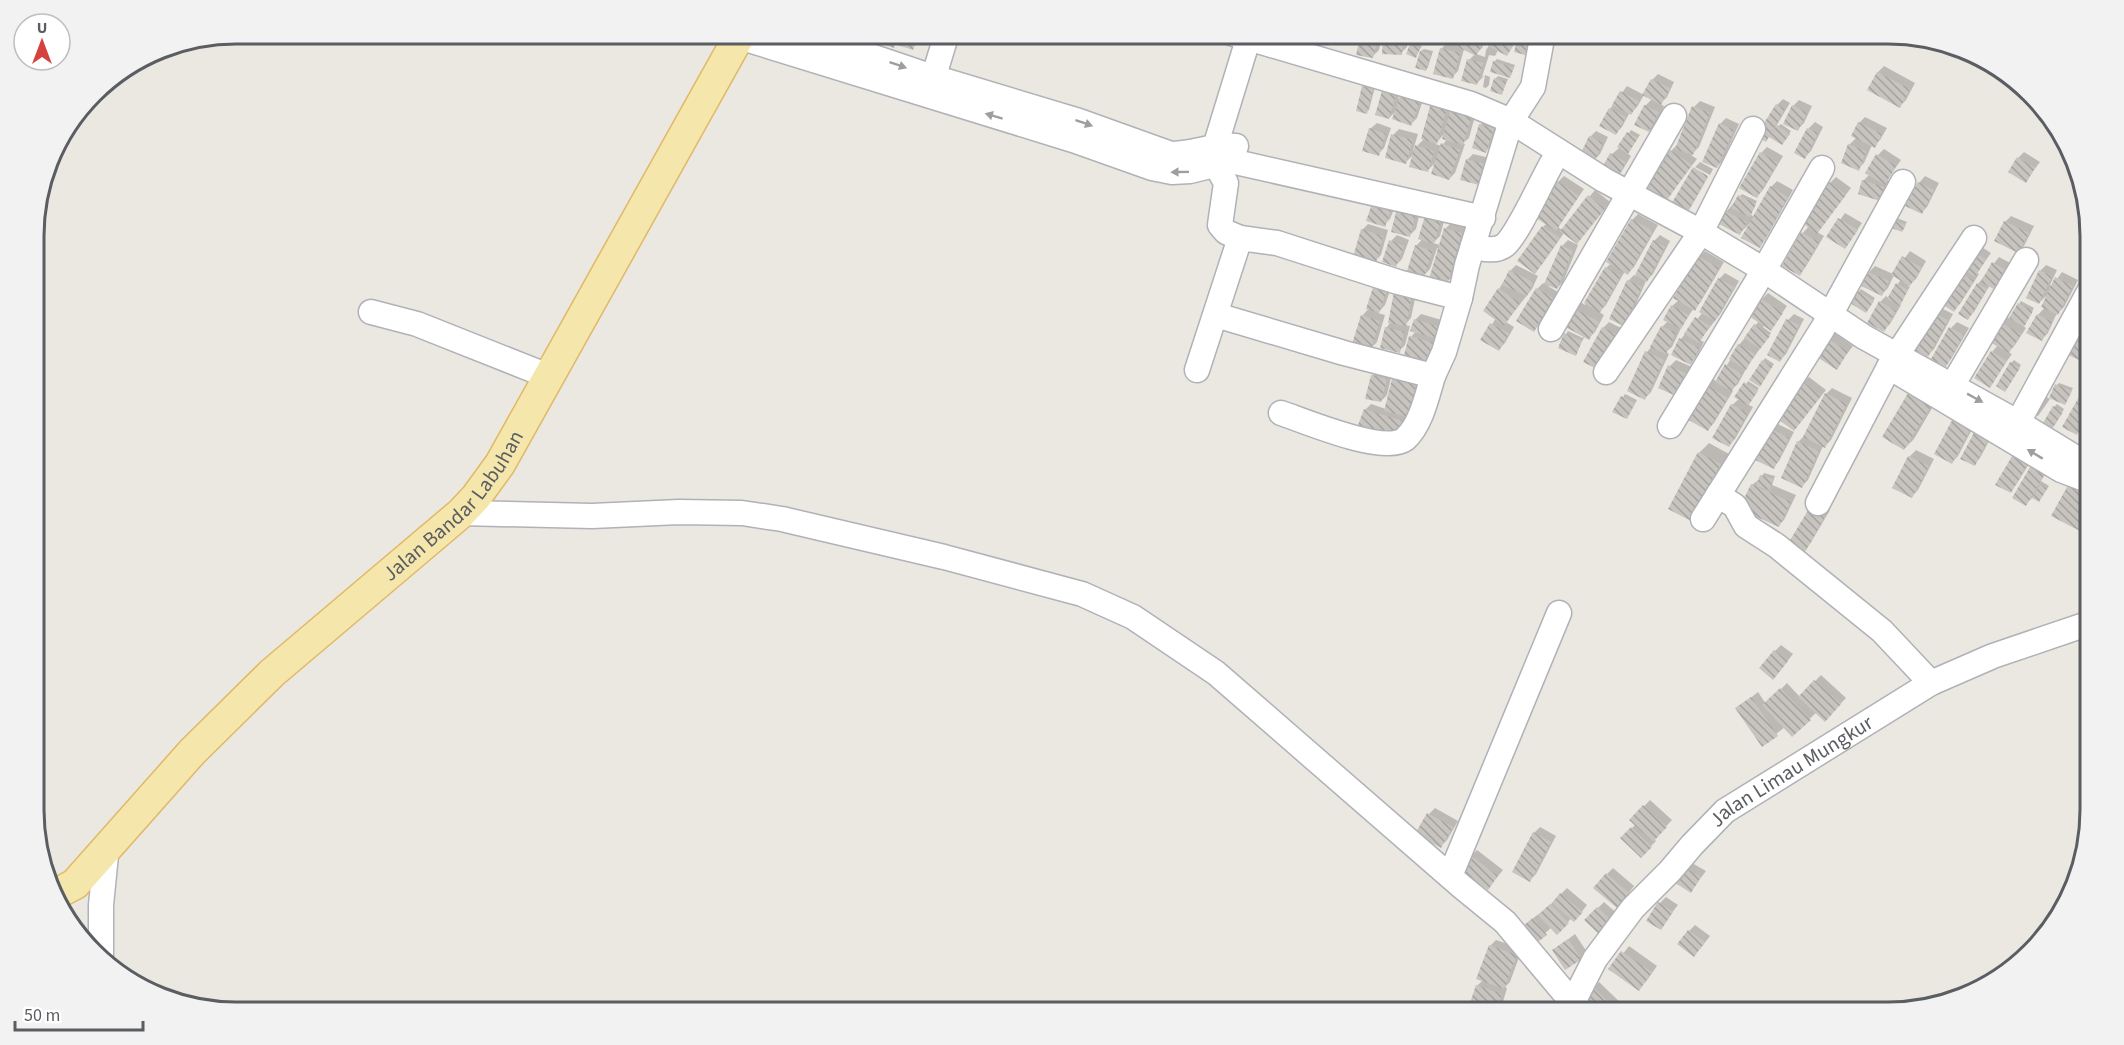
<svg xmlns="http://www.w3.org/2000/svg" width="2124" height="1045" font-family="'Source Sans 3',sans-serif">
	<defs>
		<pattern id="building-back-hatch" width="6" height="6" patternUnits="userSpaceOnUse" patternTransform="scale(1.5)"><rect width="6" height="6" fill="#c7c3be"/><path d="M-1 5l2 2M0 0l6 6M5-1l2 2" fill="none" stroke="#a5a29e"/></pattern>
	</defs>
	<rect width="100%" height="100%" fill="#ebe8e2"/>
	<path fill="#0003" fill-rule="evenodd" d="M865,33H924L922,39L912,48Z
		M1363,33H1383L1379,50L1373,56L1362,34Z
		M1386,33H1408L1407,47L1401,53L1385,34Z
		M1464,33H1489L1482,48L1476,54L1485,57L1486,50L1497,34L1514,43L1509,52L1498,50L1495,56L1489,55L1482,77L1485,75L1476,84L1469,60L1475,54L1464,49L1458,71L1452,77L1441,49L1447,43L1458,45Z
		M1414,42L1422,46L1416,56L1412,45Z
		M1424,49L1433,51L1428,67L1426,70L1421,51Z
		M1497,59L1515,65L1510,76L1494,62Z
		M1884,66L1915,83L1906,100L1900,106L1869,90L1878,72Z
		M1658,74L1674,82L1667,97L1660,104L1664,106L1655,125L1649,131L1645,106L1652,99L1644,95L1652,80Z
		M1485,75L1490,77L1489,85L1486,88L1483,87Z
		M1498,76L1508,79L1502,93L1495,79Z
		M1365,84L1375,87L1369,110L1366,112L1363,87Z
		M1390,86L1401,89L1398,99L1404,94V97L1422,103L1417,118L1411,124L1398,109L1389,118L1384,92Z
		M1627,86L1644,95L1637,107L1631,113L1630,112L1622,127L1616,133L1610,109Z
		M1453,98L1449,113L1459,103L1477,109L1469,138L1463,143L1465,144L1455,173L1449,179L1436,162L1428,170L1415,153L1405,163L1393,135L1399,129L1418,134L1413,150L1424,139ZM1445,133L1447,139L1442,146L1435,144Z
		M1783,99L1790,103L1775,128L1781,124L1791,131L1782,143L1770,136L1766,140L1777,105Z
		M1799,100L1812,106L1804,123L1798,129L1793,106Z
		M1700,101L1715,107L1699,147L1691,155L1697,159L1665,201L1671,151L1677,145L1694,107Z
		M1865,117L1887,128L1880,140L1874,146L1872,145L1864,163L1858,169L1849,145L1857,137L1859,123Z
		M1726,118L1739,124L1723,160L1717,167L1720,124Z
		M1487,119L1499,122L1492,145L1486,151L1480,125Z
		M1815,122L1823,127L1811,151L1805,157L1796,153L1809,128Z
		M1377,123L1391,128L1384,148L1378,154L1370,129Z
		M1631,130L1640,135L1627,153L1631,156L1622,171L1616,177L1612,154L1618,149Z
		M1596,131L1608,137L1600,154L1594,160L1590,137Z
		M1767,147L1783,156L1763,190L1757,196L1761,153Z
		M1884,149L1901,160L1887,180L1889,181L1885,193L1879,199L1863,181L1870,174L1878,155Z
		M2024,152L2040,162L2026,181L2018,158Z
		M1473,154L1490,158L1484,178L1478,184L1467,160Z
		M1700,162L1713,169L1710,175L1695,167Z
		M1693,169L1708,177L1691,207L1685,213Z
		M1564,176L1584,189L1558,227L1562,230L1595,190L1610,202L1582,236L1564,233L1541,266L1543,227L1547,223L1558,182Z
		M1925,176L1939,183L1927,207L1921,213L1907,205L1919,183Z
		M1836,177L1851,188L1817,232L1824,236L1805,268L1799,274L1803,233L1809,226L1830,183Z
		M1777,181L1793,190L1765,240L1759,246L1750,223L1740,233L1721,223L1726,212L1742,194L1757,201L1750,214L1754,217L1771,187Z
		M1902,200L1906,202L1897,218L1907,222L1902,230L1891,226Z
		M1397,202L1390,219L1384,225L1368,220Z
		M1422,203L1416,229L1410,235L1393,231Z
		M1845,213L1862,223L1845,248L1828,237Z
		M1446,214L1440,236L1433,243L1440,245L1446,228L1452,222L1467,227L1452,277L1446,283L1439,249L1437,248L1430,269L1424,275L1416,246Z
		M1638,214L1658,225L1634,267L1628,273L1625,271L1606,305L1599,312L1604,315L1595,332L1589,338L1585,336L1575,354L1566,334L1568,331L1583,338L1584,336L1564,324L1579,301L1585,305L1606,268L1611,263L1632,220Z
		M2011,216L2034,226L2024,246L2018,252L2005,222Z
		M1368,224L1388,230L1381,255L1375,261L1362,230Z
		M1397,235L1409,240L1402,259L1396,265L1391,241Z
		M1660,235L1670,241L1653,274L1646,281L1630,318L1624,324L1628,281L1634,275L1636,276L1654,241Z
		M1568,240L1578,245L1563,282L1557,288L1549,284L1548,286L1558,292L1540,324L1534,330L1537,289L1543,283L1546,285L1562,246Z
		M1977,244L1991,253L1977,273L1979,274L1960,304L1954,310L1941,302Z
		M1705,251L1724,262L1700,303L1694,308L1682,326L1672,347L1666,352L1669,354L1651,392L1645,398L1647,352L1652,346L1662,327L1668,321L1672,306L1679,300L1699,257Z
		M1910,251L1926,261L1916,279L1908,286L1910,287L1899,304L1901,305L1890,324L1884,330L1880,302L1886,296L1889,298L1901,279L1894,275L1888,288L1882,294L1869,272L1875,266L1893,274Z
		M1999,257L2014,265L1990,285L1974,312L1968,318L1978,284Z
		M1516,265L1538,276L1532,289L1506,322L1514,327L1505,343L1499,349L1482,340L1496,318L1499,289L1510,271Z
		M2046,265L2057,270L2050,285L2052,286L2062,272L2078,280L2064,307L2056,315L2048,333L2042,339L2028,332L2038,315L2045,307L2049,293L2039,303L2040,271Z
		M1725,273L1739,281L1721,313L1700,340L1704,342L1696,357L1690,363L1681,339L1703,312L1719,279Z
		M1393,282L1385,305L1378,313L1385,315L1377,342L1371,348L1362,316Z
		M1417,289L1411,318L1405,325L1410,326L1405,345L1399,351L1386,328Z
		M1861,289L1875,298L1868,309L1859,292Z
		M1768,293L1787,306L1771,329L1764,325L1763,327L1771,333L1747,367L1738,384L1731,390L1733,391L1714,423L1708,429L1706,385L1713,379L1717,382L1739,345L1759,321L1762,299Z
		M2021,301L2034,308L2023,326L2026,328L2015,345L2008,352L2012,354L1989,386L1992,352L1998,345L2001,323L2007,317L2010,319Z
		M1939,307L1953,314L1934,349L1928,355Z
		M2090,313V360L2088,362L2068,353Z
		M1421,314L1445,321L1435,354L1411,337L1416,331L1415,320Z
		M1794,314L1804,319L1786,354L1780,360L1769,355L1788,320Z
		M1609,322L1621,328L1603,361V328Z
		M1957,322L1969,328L1951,359L1945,366L1933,359L1951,328Z
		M1833,332L1853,346L1836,368L1816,355Z
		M1765,358L1774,364L1762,382L1763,361Z
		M1676,360L1692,367L1682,389L1670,366Z
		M2014,360L2021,365L2008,387L2011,363Z
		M1378,370L1392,373L1387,395L1381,401L1372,376Z
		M1422,375L1407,431L1365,410L1371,404L1386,409Z
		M1809,377L1826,390L1800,423L1803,382Z
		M1748,381L1759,388L1747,404L1753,407L1735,439L1729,445L1732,405L1739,399Z
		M2059,383L2073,388L2065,403L2057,385Z
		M1832,388L1852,398L1831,440L1825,446H1823L1808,480L1802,486L1798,442L1804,436L1826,394Z
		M2087,390L2090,392V413L2082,427L2076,433L2081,396Z
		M1942,391L1914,439L1904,449L1884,437Z
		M1625,394L1637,400L1629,415L1614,411Z
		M2043,395L2050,399L2038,416L2032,412Z
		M2057,404L2064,409L2055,425L2054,407Z
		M1979,416L1958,456L1952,462L1936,454Z
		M1776,423L1794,432L1779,461L1773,467L1755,458Z
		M1996,428L1980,458L1974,465L1962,459Z
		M1709,443L1729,454L1700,509L1699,453Z
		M1916,450L1934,459L1918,490L1912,496L1894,487L1910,456Z
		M2035,454L2016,485L2010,491L1997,484Z
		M2034,463L2051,464L2041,481L2049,486L2041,498L2033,497L2026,504Z
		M1764,473L1775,476L1772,485L1796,495L1784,520L1778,526L1741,509L1753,484L1760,479Z
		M2090,474V518L2080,529Z
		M1817,502L1830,510L1810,544L1804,550Z
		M1781,645L1793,654L1779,672L1775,651Z
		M1821,675L1846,698L1825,720L1817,712L1792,735L1785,727L1762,745L1737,709L1758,692L1766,704L1787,683L1800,697Z
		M1650,800L1672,820L1654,839L1656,841L1641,856L1622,838L1636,824L1631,820Z
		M1435,808L1458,821L1447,840L1441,846L1429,814Z
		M1540,827L1556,836L1536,874L1530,880L1534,833Z
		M1477,850L1503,870L1488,888L1471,856Z
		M1685,859L1706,871L1691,891Z
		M1613,868L1634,886L1623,900L1607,874Z
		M1567,888L1587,905L1580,914L1572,918L1557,932L1552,927L1534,943L1528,922L1540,913L1541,914Z
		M1666,897L1678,905L1660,928V903Z
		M1604,902L1620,916L1602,935L1586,920Z
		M1695,925L1710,936L1700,949L1689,931Z
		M1575,934L1587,952L1581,958L1554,950Z
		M1496,940L1522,949L1510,982L1505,987L1507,988L1500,1012H1469L1477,986L1483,980L1490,946Z
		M1629,946L1657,966L1645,983L1611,969Z
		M1599,982L1624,1006L1619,1012H1596L1583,999Z"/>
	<path fill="url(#building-back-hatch)" d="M863,33H919L913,50L895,44L894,48L862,36Z
		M1317,33H1333L1329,44L1315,39Z
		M1361,33L1378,37L1373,58L1356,55Z
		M1441,33H1457L1456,41L1440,38Z
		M1462,33H1488L1476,56L1456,46Z
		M1519,33L1539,37L1533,57L1514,52Z
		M1383,34L1403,35L1402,55L1382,54Z
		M1494,35L1513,46L1507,56L1488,46Z
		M1410,44L1420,48L1416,58L1406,54Z
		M1440,48L1460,53L1453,79L1433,74Z
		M1420,51L1431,54L1426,71L1415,68Z
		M1467,59L1483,63L1477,85L1461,81Z
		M1493,61L1514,68L1510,78L1490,72Z
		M1877,72L1910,89L1900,108L1867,90Z
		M1494,78L1506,82L1502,95L1490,91Z
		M1651,79L1670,88L1661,105L1642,95Z
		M1362,86L1373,89L1367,114L1356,111Z
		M1382,91L1396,95L1389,119L1375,115Z
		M1620,91L1639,101L1631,115L1612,105Z
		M1401,94L1420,101L1411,126L1392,119Z
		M1432,99L1448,104L1437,144L1421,139Z
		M1776,104L1785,109L1766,142L1756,136Z
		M1644,105L1659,112L1649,132L1634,125Z
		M1792,105L1807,113L1798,131L1783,124Z
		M1692,106L1710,113L1693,155L1675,149Z
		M1451,108L1472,115L1463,145L1442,139Z
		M1609,108L1626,117L1616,135L1599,126Z
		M1858,122L1882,134L1875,148L1851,136Z
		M1719,123L1734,130L1717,168L1702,162Z
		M1479,124L1494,128L1486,153L1472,148Z
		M1777,125L1790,134L1782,145L1769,137Z
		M1369,128L1386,134L1379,156L1362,151Z
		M1807,128L1818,133L1805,159L1794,153Z
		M1627,132L1638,138L1628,154L1617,147Z
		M1391,134L1413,140L1406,164L1385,158Z
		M1589,136L1603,143L1594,162L1580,155Z
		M1441,143L1460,150L1449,180L1431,174Z
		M1848,144L1866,151L1859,171L1841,163Z
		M1415,145L1434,151L1428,172L1409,167Z
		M1670,150L1692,165L1665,203L1643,188Z
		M1760,152L1778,163L1757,198L1739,188Z
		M1610,153L1626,162L1617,179L1601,170Z
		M1876,154L1896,166L1885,185L1865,173Z
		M2017,157L2035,168L2026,183L2008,172Z
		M1466,159L1485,164L1479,185L1460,180Z
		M1693,167L1708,176L1686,215L1670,206Z
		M1862,180L1884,187L1880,201L1858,194Z
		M1557,181L1579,196L1556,231L1533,216Z
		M1829,182L1846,195L1817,234L1800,221Z
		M1918,182L1934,190L1922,214L1905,206Z
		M1770,186L1788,197L1760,248L1741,238Z
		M1588,195L1605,209L1577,244L1560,231Z
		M1738,195L1756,204L1750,217L1731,208Z
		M1373,201L1392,208L1385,227L1366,221Z
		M1398,204L1417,209L1410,237L1391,232Z
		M1725,211L1747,222L1740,235L1719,224Z
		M1425,216L1441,220L1434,244L1418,239Z
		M1838,218L1858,230L1845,249L1826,237Z
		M1631,219L1653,231L1628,275L1606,262Z
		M1892,219L1906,225L1902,232L1889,227Z
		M2004,221L2029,233L2018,253L1994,241Z
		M1542,226L1560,238L1535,274L1517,261Z
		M1444,228L1462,233L1447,285L1429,279Z
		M1361,229L1383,236L1376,263L1353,257Z
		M1801,232L1819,242L1800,276L1782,266Z
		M1389,240L1404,246L1396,267L1382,262Z
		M1653,240L1665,247L1647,282L1635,275Z
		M1415,245L1433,251L1424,277L1407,271Z
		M1561,245L1573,251L1557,289L1544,284Z
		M1970,249L1986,260L1975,277L1959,266Z
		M1698,256L1719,268L1695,311L1673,298Z
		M1902,256L1922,268L1910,286L1891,275Z
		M1992,262L2009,272L1999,292L1981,282Z
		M1605,267L1621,276L1600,313L1584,303Z
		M1509,270L1533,282L1527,296L1502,285Z
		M2039,270L2052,276L2039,304L2026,298Z
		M1959,271L1974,281L1954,312L1939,302Z
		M1868,272L1889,281L1882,296L1861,286Z
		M2055,277L2073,286L2058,315L2041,307Z
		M1718,278L1734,287L1715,321L1699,312Z
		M1627,280L1642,287L1624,326L1609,319Z
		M1896,283L1908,290L1900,306L1887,299Z
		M1977,283L1987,289L1968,320L1958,314Z
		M1374,284L1388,288L1379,313L1366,309Z
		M1498,288L1520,303L1504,326L1483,311Z
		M1536,288L1553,298L1534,332L1516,321Z
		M1858,291L1874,301L1866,313L1850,303Z
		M1394,292L1412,295L1406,326L1388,323Z
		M1760,298L1783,313L1771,331L1749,316Z
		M1879,301L1896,311L1884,332L1867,323Z
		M2018,303L2033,311L2024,327L2009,318Z
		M1671,305L1689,315L1681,329L1663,320Z
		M1572,307L1599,322L1589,340L1562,325Z
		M1931,312L1948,320L1928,357L1912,349Z
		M2037,314L2052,322L2042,341L2026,333Z
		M1361,315L1380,321L1371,350L1352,344Z
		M2084,316L2090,319L2088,364L2066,354Z
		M1695,317L1710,326L1699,343L1684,334Z
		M1414,319L1440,327L1437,339L1410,331Z
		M1786,319L1799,325L1780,362L1767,355Z
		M2000,322L2021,334L2009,353L1988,341Z
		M1490,323L1509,333L1499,351L1480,340Z
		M1754,324L1770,336L1760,349L1744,338Z
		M1661,326L1676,333L1666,354L1650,347Z
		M1385,327L1404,332L1400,353L1380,348Z
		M1602,327L1616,334L1597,369L1583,362Z
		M1949,327L1964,335L1946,367L1931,359Z
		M1564,333L1582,341L1576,356L1558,348Z
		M1409,336L1435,343L1430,362L1404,355Z
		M1826,337L1848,352L1837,370L1814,355Z
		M1679,338L1699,348L1691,365L1671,355Z
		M1738,344L1755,354L1746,370L1729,359Z
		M1645,351L1664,360L1645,400L1627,391Z
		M1991,351L2007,361L1990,388L1974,378Z
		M1762,360L1772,367L1760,387L1749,380Z
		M2010,362L2020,368L2005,392L1996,386Z
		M1725,364L1742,374L1732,391L1715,382Z
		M1668,365L1687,374L1676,396L1658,388Z
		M1371,375L1387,379L1381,402L1365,399Z
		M1393,375L1417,381L1408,417L1384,411Z
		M1802,381L1821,396L1794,431L1775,417Z
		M1744,382L1758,391L1748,406L1734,397Z
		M1705,384L1728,398L1708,431L1685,418Z
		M2055,384L2072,391L2065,405L2049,398Z
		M1911,388L1934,401L1904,450L1882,437Z
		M1825,393L1847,404L1825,448L1803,437Z
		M2080,395L2090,401V410L2077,435L2062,427Z
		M1621,396L1635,403L1627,419L1612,412Z
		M1731,404L1748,413L1729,447L1712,438Z
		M2053,406L2063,412L2052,429L2043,423Z
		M1364,409L1406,422L1401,439L1358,425Z
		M1956,413L1974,422L1952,464L1934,454Z
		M1977,427L1991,434L1975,466L1960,459Z
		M1769,428L1789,438L1774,469L1753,459Z
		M1797,441L1819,451L1802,488L1781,478Z
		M2015,451L2030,460L2011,493L1995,485Z
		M1698,452L1721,464L1691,521L1668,509Z
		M1908,456L1929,466L1912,498L1892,488Z
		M2033,462L2047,470L2026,506L2012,498Z
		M1760,475L1773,479L1770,490L1756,486Z
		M2072,478L2090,488V512L2080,531L2051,516Z
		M1751,484L1791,502L1779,527L1739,509Z
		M2040,484L2047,489L2039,502L2032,498Z
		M1810,507L1825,517L1805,552L1789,542Z
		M1774,650L1788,661L1773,680L1759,668Z
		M1814,680L1841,704L1825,722L1798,697Z
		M1780,688L1811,720L1792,737L1762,705Z
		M1751,697L1778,736L1762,747L1735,708Z
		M1643,805L1667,827L1653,842L1629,820Z
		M1427,813L1453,827L1441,848L1415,834Z
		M1631,827L1652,847L1641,858L1620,838Z
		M1533,832L1551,842L1530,882L1512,872Z
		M1470,855L1498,876L1488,890L1460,870Z
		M1678,864L1701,877L1691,893L1669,879Z
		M1606,873L1629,893L1617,908L1593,888Z
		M1560,893L1583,912L1574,922L1552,903Z
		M1658,902L1673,912L1661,930L1646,921Z
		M1550,904L1569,923L1557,935L1538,915Z
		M1597,907L1615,923L1602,937L1584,920Z
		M1533,918L1547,935L1534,945L1520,928Z
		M1688,930L1705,942L1694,957L1677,944Z
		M1568,939L1582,959L1565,970L1552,950Z
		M1489,945L1517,955L1504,989L1476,979Z
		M1621,951L1652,972L1639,991L1608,969Z
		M1476,985L1502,994L1496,1012H1467Z
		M1593,987L1618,1012H1594L1581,999Z"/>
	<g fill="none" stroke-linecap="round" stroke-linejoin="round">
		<defs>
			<g id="minor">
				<path d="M803,33L933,77L1079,121L1171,154C1193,154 1213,144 1236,146"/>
				<path d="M1231,33L1471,104L1511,121L1604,180L1701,232L1764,270L1864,337L2019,423L2081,461L2090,475"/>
				<path d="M739,37L1073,140L1152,168L1172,172L1190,171L1231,161L1483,218"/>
				<path d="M929,92L947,33"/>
				<path d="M1240,238L1226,232L1220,225L1226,183L1215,163V147L1250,33"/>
				<path d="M1473,246C1483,249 1496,252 1505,245C1518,234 1542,180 1552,163"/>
				<path d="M371,312L417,324L548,376"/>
				<path d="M1216,315L1344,353L1433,376L1444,352L1460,298"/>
				<path d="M1551,329L1674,116"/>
				<path d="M1889,367L2061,470L2090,481"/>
				<path d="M1197,370L1240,238L1277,243L1398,282L1460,298L1467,265L1511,121L1533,87L1543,33"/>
				<path d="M1606,372L1701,232L1753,129"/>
				<path d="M1945,398L2026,260"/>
				<path d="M1281,413C1305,421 1384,455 1405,439C1421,425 1427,396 1433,376"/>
				<path d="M1670,426L1764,270L1822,168"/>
				<path d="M2010,437L2090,290"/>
				<path d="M1718,495L1735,506L1746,526L1777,546L1882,631L1931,683"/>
				<path d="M1818,503L1889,367L1974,238"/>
				<path d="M461,513L592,516L679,512L742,513L782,519L944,557L1082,594L1133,617L1216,673L1461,886L1505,922L1573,1003L1583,1012"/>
				<path d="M1703,519L1823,328L1903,182"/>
				<path d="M1450,876L1559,613"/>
				<path d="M101,954V905L107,845"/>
				<path id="s1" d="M1568,1012L1595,959L1633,908L1670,871L1692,845L1725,811L1931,683L1993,656L2090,623"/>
			</g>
			<g id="major">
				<path id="s2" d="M58,893L75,884L192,752L272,673L461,513L476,497L500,464L741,33"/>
			</g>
		</defs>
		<use href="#minor" stroke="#afb2b6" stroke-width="27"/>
		<use href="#major" stroke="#e1b865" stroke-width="33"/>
		<use href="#minor" stroke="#fff" stroke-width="24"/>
		<use href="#major" stroke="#f5e6ac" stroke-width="30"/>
	</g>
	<defs><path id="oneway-solid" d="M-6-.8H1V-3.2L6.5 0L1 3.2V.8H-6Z" transform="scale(1.5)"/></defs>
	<g fill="#9c9ea0">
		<use href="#oneway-solid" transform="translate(898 65) rotate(19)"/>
		<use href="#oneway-solid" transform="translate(994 116) rotate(-163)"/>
		<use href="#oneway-solid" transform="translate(1084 123) rotate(19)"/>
		<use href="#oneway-solid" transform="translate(1180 172) rotate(179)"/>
		<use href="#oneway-solid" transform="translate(1975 398) rotate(29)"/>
		<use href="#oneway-solid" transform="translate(2035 454) rotate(-149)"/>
	</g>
	<g text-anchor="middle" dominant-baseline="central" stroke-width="5" stroke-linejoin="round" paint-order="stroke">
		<g font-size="21" fill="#5a5d61" stroke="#fff">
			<text stroke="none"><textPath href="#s2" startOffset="556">Jalan Bandar Labuhan</textPath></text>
			<text stroke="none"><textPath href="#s1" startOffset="334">Jalan Limau Mungkur</textPath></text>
		</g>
	</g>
	<path d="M0 0H2124V1045H0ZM236 44H1888A192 192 0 0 1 2080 236V810A192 192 0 0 1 1888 1002H236A192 192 0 0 1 44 810V236A192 192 0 0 1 236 44Z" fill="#f2f2f2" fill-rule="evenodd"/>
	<path fill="none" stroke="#5a5d61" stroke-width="3" d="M236 44H1888A192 192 0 0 1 2080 236V810A192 192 0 0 1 1888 1002H236A192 192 0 0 1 44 810V236A192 192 0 0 1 236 44Z"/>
	<g transform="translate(42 42)"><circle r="28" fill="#ffffff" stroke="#bdbec0" stroke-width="1.5"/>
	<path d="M0-4.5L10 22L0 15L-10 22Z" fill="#d5423e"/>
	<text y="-9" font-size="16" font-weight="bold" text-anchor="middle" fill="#5a5d61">U</text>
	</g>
	<path d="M15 1021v9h128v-9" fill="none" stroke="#5a5d61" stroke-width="3"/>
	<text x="24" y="1021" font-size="18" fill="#5a5d61" stroke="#ffffff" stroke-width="4.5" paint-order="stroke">50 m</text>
</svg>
